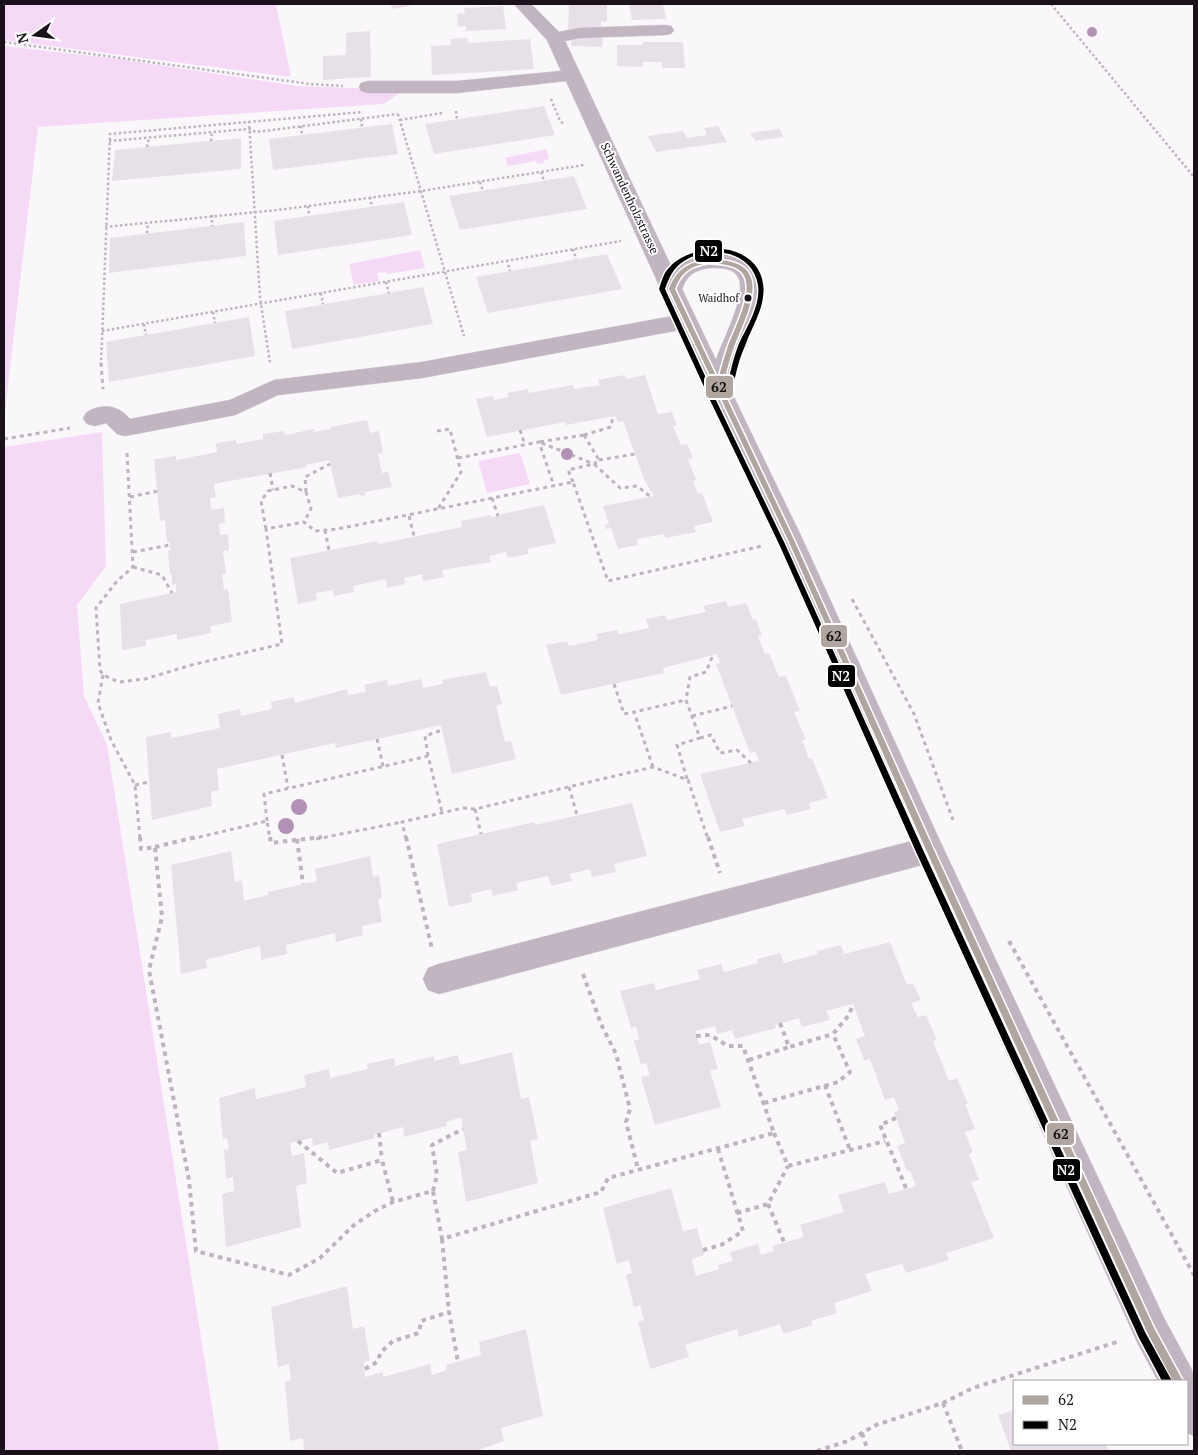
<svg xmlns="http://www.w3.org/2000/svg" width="1198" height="1455" font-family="'PT Serif',serif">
	<rect width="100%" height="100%" fill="#faf7fa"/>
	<path fill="#f5d9f7" d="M4,4H276L291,77L4,40Z
		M4,46L118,59L298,86L405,90L383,104L38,127L4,420Z
		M546,149L549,159L544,160L545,163L538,164L536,161L508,166L505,158Z
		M420,250L425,268L387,274L386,272L377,273L379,281L354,285L349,264Z
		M102,432L106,566L77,605L84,696L107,745L219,1451H4V447Z
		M520,453L530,484L487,493L478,461Z"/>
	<path fill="#e7e0e8" d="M390,4H413V5L393,9Z
		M569,4H607V22L601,21V29H568Z
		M629,4H663L666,19L632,20Z
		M503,6L506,29L466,31V26L458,27L457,14L465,13L464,8Z
		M370,31L371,77L323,80V56L346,55V33Z
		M572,37L603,38L602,47L571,46Z
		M467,38L468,43L530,39L534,69L432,75L431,46L451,45L450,39Z
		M643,42H683L685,68H662V62H643V67L617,66V45H643Z
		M544,106L555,135L434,154L425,124Z
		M392,124L398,154L273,170L269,139Z
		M718,126L727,142L656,152L648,136L683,131L687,138L707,135L704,128Z
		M779,129L784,137L755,141L750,133Z
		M241,138V169L112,181L115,150Z
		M574,176L587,209L460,230L449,196Z
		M404,202L412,235L278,255L274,221Z
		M244,222L246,256L109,273L110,238Z
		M607,254L622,289L488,313L476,277Z
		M423,287L433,324L292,349L285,311Z
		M249,317L255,356L109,382L106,342Z
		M625,375L626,379L645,375L658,414L672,412L677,425L673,426L681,445L687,444L693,458L688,459L696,480L693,481L698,494L702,493L713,522L694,526L696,532L666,538L664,534L636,539L638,545L618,549L611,528L606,529L605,525L609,524L603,506L654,496L645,481L623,421L618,422L615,416L566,425L565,422L487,437L476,399L493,396L494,400L509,397L507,393L528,389L529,393L573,385L574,389L600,385L598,380Z
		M367,420L370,433L379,431L383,453L378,454L382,473L388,472L392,487L365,492L366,495L360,496V494L338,498L329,460L306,465L307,467L214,484L216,497L210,498L211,510L224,508L225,522L219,524L220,535L228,534L229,550L223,551L226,574L222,575L224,590L228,589L232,622L210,626L211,633L177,640V634L146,640V646L122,650L120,604L176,592V584L172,585V574L170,575L168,550H170V542H167L165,520L160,521L154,459L176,456V460L217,452L216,443L236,440L237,444L263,439V434L284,431L285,435L314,429V432L331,429L330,427Z
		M544,505L556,543L527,549L529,554L508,558L506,552L489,556L491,562L442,570L444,577L423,581L422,574L404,578L405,584L387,588L386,579L353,586L354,592L334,596L333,590L316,593L317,600L298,604L290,558L377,541L378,544L462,527L461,521L491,515V517L498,516L502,514Z
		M726,601L728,607L746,603L753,620L756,619L762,635L758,636L765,654L769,653L779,677L786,676L800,711L794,712L806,740H802L809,759L812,758L828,798L809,803L811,809L787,815L784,809L742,819L745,826L720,832L700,774L759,761L755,751L750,753L716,664L720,663L717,654L663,668L664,673L561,695L546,645L567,641L569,646L598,640L596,634L617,630L619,634L649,628L646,619L665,615L667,620L706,612L703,606Z
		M486,672L490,687L497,686L502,704L496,706L505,742L511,741L516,759L452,774L441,725L336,748L335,743L217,769L219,790L211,792L212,806L152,820L146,737L171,732V738L220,728L218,714L240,709L241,716L272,709L271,702L294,697L295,703L347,689L348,695L366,692L364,685L387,680L388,686L421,679L423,688L443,684L442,680Z
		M632,803L647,856L614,864L616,872L592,877L590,869L570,874L572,881L551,886L548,876L516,883L518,890L493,896L491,889L471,894L472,902L449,907L437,844L534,822L535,825Z
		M231,851L235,882L242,880L244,901L268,895V892L317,881L315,869L370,856L373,877L379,875L382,898L378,899L382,922L362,926L363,935L336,942L335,933L286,945L287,954L261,960L260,946L206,960L207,968L181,974L171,865Z
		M890,942L907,985L913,983L921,1000L911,1003L918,1017L926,1015L937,1040L933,1041L949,1081L957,1078L968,1104H965L975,1129L965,1132L973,1152L969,1154L979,1180L971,1182L994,1238L946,1253L949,1260L906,1273L902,1264L865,1274L872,1291L834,1303L837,1313L811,1321L813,1325L783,1334L780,1324L739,1337L737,1329L685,1345L689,1357L650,1369L638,1322L644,1320L640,1305L634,1307L626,1275L632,1273L629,1260L617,1264L603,1208L671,1188L683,1231L697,1228L703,1250L704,1255L692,1259L696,1276L719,1269L718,1265L733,1261L730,1252L758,1244L761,1255L774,1251L772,1246L804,1237L800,1225L844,1212L838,1195L885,1182L889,1194L916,1186L910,1171H907L897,1146L905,1143L894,1112L899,1110L894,1097L885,1100L870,1059L864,1060L856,1039L865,1036L853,1004L826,1011L830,1020L802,1027L799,1018L775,1025L776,1028L735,1039L732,1030L717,1034L715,1026L695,1031L699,1045L710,1042L718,1069L710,1071L721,1107L655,1125L641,1077L650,1075L646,1063L641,1064L634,1041L639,1039L636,1026L631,1028L620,991L654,983L656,990L700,979L697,970L721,964L724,972L758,963L757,959L780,953L784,963L818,954L817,951L841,945L844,954Z
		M512,1052L521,1099L529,1097L538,1139L530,1141L538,1183L466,1202L458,1152L467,1150L461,1117L446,1122L447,1126L404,1137L403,1127L374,1135L375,1138L329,1150L328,1142L313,1146L312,1138L290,1143L292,1156L304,1153L307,1183L296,1186L301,1227L226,1247L222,1194L234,1191L233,1177L226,1179L224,1150L229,1149L227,1138L223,1139L219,1098L255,1088L256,1099L306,1087L304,1075L329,1069L330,1078L368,1069L367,1064L394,1058L395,1066L434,1056V1061L458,1055L460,1065Z
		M347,1286L353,1329L364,1326L370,1360L364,1362L365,1377L383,1372V1377L430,1364L432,1375L447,1370L446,1365L481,1355L479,1342L526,1329L543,1416L501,1428L504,1441L475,1451H304L303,1438L290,1441L285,1382L291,1380L289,1364L278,1367L271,1307Z
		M1014,1410V1444H1106L1109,1451H1011L998,1415Z"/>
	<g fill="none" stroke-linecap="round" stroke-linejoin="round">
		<defs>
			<path id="minor" d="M514,4H531L559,32L579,28L665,25L671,26L674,30L671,34L665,35L579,38L565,41L672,268C688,256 708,252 727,255C783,266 755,310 743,345C738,359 734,374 730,389L803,540L940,841L1164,1318L1191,1368L1194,1376V1436L1187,1433V1381H1158L1138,1344L922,865L439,994L428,990L423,979L428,968L439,964L912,841L779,540L680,330L422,378L278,395L235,415L125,436L117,434L106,423L95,426L87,424L83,418L87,412C103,403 118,405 130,419L230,400L274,380L422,362L673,316L566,81L457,93H368L361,91L359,87L361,83L368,81H457L561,71L547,40ZM709,268C719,268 733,267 738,277C748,294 722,341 716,360L682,289C687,275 695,270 709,268Z"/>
		</defs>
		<use href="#minor" stroke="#d5d3d5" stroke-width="1"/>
		<path stroke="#bcb5bc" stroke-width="2.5" stroke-dasharray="2.5 2.5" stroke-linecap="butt" d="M1051,4L1194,177
			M4,42L310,84L343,86
			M551,99L560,121L564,124
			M456,111L457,119
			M398,114L464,336
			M361,119L362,127
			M400,120L442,113
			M249,121L260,298L270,363
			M301,126L302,135
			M109,141L249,129L256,132L398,114
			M211,141L212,132
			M147,147L149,138
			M541,172L544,181
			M480,182L483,191
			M370,197L372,207
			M308,206L309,215
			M212,215V226
			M105,227L278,210L421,191L584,165
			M147,233L148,223
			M573,249L576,259
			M507,260L510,271
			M386,282L389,293
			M321,293L323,304
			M213,312L215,323
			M144,324L146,335
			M102,331L621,241
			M101,365L110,134L363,112"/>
		<path stroke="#bcb5bc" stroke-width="3" stroke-dasharray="4 4" stroke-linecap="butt" d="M101,363L103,389
			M520,430L525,445
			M437,431L450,429L461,472L438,509
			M584,435L599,460L594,464L539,442Z
			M584,435L611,427L613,416
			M4,439L70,428
			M127,453L133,567L117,581L96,608L100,670L103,675L119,682L145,679L195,664L282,644L266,529L304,522L315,531L337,529L573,482L608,581L762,546
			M458,458L539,442L554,486
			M599,460L635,454
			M270,473L273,490
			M573,482L568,470L594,464L620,488L637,486L651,497
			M306,492L305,477L330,464
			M130,497L158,491
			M492,498L498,516
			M409,516L414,536
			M266,529L261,501L268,491L292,486L306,492L311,509L304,522
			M325,530L329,550
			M133,552L170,545
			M133,567L162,575L172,593
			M852,599L914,714L953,820
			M103,675L98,703L111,740L135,785L140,839
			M614,684L624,714L634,712
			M692,716L732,706
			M700,738L711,735L720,753L737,750L751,763
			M377,739L383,766
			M282,755L288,788
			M428,756L425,736L442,730
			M653,767L634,712L686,700
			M687,779L677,745L700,738L686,700L690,677L706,672L713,655
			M135,785L149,782
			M569,787L577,815
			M475,809L481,834
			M267,821L264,794L428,756L442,812
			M191,839L267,821L270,839
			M316,839L402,822
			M406,839L402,822L463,808L475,809L653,767L688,780L708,839"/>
		<path stroke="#bcb5bc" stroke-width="4" stroke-dasharray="4.5 4.5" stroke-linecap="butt" d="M140,837L141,849L155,847L162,917L149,970L189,1180L196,1251L289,1275L320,1258L354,1225L375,1211L393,1202L433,1191L442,1239L601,1192L608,1178L774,1133L743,1046H728L710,1035L696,1036
			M270,837L271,843L322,837
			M406,837L432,949
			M708,837L720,873
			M297,839L303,884
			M155,847L196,837
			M1009,941L1194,1275
			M583,974L601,1024L616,1054L630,1109L626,1122L638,1169
			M780,1023L789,1047L833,1034
			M749,1060L789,1047
			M825,1085L850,1150
			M764,1103L838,1082L850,1072L833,1034L849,1015L853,1004
			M896,1118L880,1125L906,1188
			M379,1133L382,1160
			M774,1133L788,1166L885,1141
			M298,1141L337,1173L382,1160L393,1202
			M433,1191L437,1175L432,1145L463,1129
			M768,1204L784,1242
			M737,1213L768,1204L788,1166
			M442,1239L449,1312L458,1362
			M703,1250L721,1245L743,1231L718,1149
			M365,1369L377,1362L381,1352L393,1341L419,1333L421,1321L449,1312
			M943,1403L962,1451
			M862,1433L868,1451
			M817,1451L848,1441L876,1425L943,1403L973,1388L1117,1342"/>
		<use href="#minor" fill="#c0b5c1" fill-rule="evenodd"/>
		<defs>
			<path id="bus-1" d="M709,259C720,260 733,260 743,267C766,283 741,327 734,347C729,360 726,374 722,388L794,540L933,848L1154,1328L1183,1381H1173L1148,1334L926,850L788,540L669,289C677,268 688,263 709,259ZM709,263C719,264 731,264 739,270C759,284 734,329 728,346C724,357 721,369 718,380L675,289C682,271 691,266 709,263Z"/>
			<path id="bus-2" d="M714,249C720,249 727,249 733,251C761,260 769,283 760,310C756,322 749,334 745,346C739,359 736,373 733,387L730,389L727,387C730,373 733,359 738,346C746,328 761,306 758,285C752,250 710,245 684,261C673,268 669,278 665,289L712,391L709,393L706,391L659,289C661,283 663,275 667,270C679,255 696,251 714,249Z
				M709,394H711L714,396L785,544L924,852L1145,1332L1172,1381H1162L1139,1338L917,854L779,544L708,396Z"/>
		</defs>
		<use href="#bus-1" stroke="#fff" stroke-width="3"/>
		<use href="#bus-2" stroke="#fff" stroke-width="3"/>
		<use href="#bus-1" fill="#b0a69f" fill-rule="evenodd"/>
		<use href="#bus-2" fill="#000" fill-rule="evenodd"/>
	</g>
	<g fill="#b390b6">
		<circle cx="1092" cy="32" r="5"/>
		<circle cx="567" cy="454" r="6"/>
		<circle cx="299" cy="807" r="8"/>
		<circle cx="286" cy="826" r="8"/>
	</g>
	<circle fill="#1a111b" stroke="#fff" stroke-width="2" cx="748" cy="298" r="4.5"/>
	<g text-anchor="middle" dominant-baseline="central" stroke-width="4" stroke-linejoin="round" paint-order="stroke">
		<g font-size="11" fill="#1a111b" stroke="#fff" text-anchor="end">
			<text x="739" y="298">Waidhof</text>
		</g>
		<g font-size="12" fill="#1a111b" stroke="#fff">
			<text transform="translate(630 198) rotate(65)">Schwandenholzstrasse</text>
		</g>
	</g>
	<g stroke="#fff" stroke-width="2">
		<rect x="694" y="239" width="29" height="24" rx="5" fill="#000"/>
		<rect x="705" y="375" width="29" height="24" rx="5" fill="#b0a69f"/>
		<rect x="820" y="624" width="28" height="24" rx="5" fill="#b0a69f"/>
		<rect x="827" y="664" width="29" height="24" rx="5" fill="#000"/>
		<rect x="1046" y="1122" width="29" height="24" rx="5" fill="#b0a69f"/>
		<rect x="1052" y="1158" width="29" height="24" rx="5" fill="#000"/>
	</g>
	<g font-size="14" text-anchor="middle" font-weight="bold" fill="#fff">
		<text x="709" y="256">N2</text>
		<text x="841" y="681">N2</text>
		<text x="1066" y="1175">N2</text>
	</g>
	<g font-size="14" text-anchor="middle" font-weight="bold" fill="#111">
		<text x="719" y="392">62</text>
		<text x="834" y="641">62</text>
		<text x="1061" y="1139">62</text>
	</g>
	<rect width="1198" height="1455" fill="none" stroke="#1a111b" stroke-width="10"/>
	<rect x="1013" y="1380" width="175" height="65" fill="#ffffff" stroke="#a3a0a4"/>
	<rect x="1023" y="1396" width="25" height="8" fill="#b0a69f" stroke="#a3a0a4"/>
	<text x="1058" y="1405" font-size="15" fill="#1a111b">62</text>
	<rect x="1023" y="1421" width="25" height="8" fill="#000000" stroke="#a3a0a4"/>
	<text x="1058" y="1430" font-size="15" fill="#1a111b">N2</text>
	<g transform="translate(35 35) rotate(256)" stroke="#ffffff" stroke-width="4" paint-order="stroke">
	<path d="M0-4L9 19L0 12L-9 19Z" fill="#1a111b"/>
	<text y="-8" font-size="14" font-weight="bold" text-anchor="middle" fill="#1a111b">N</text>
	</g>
</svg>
